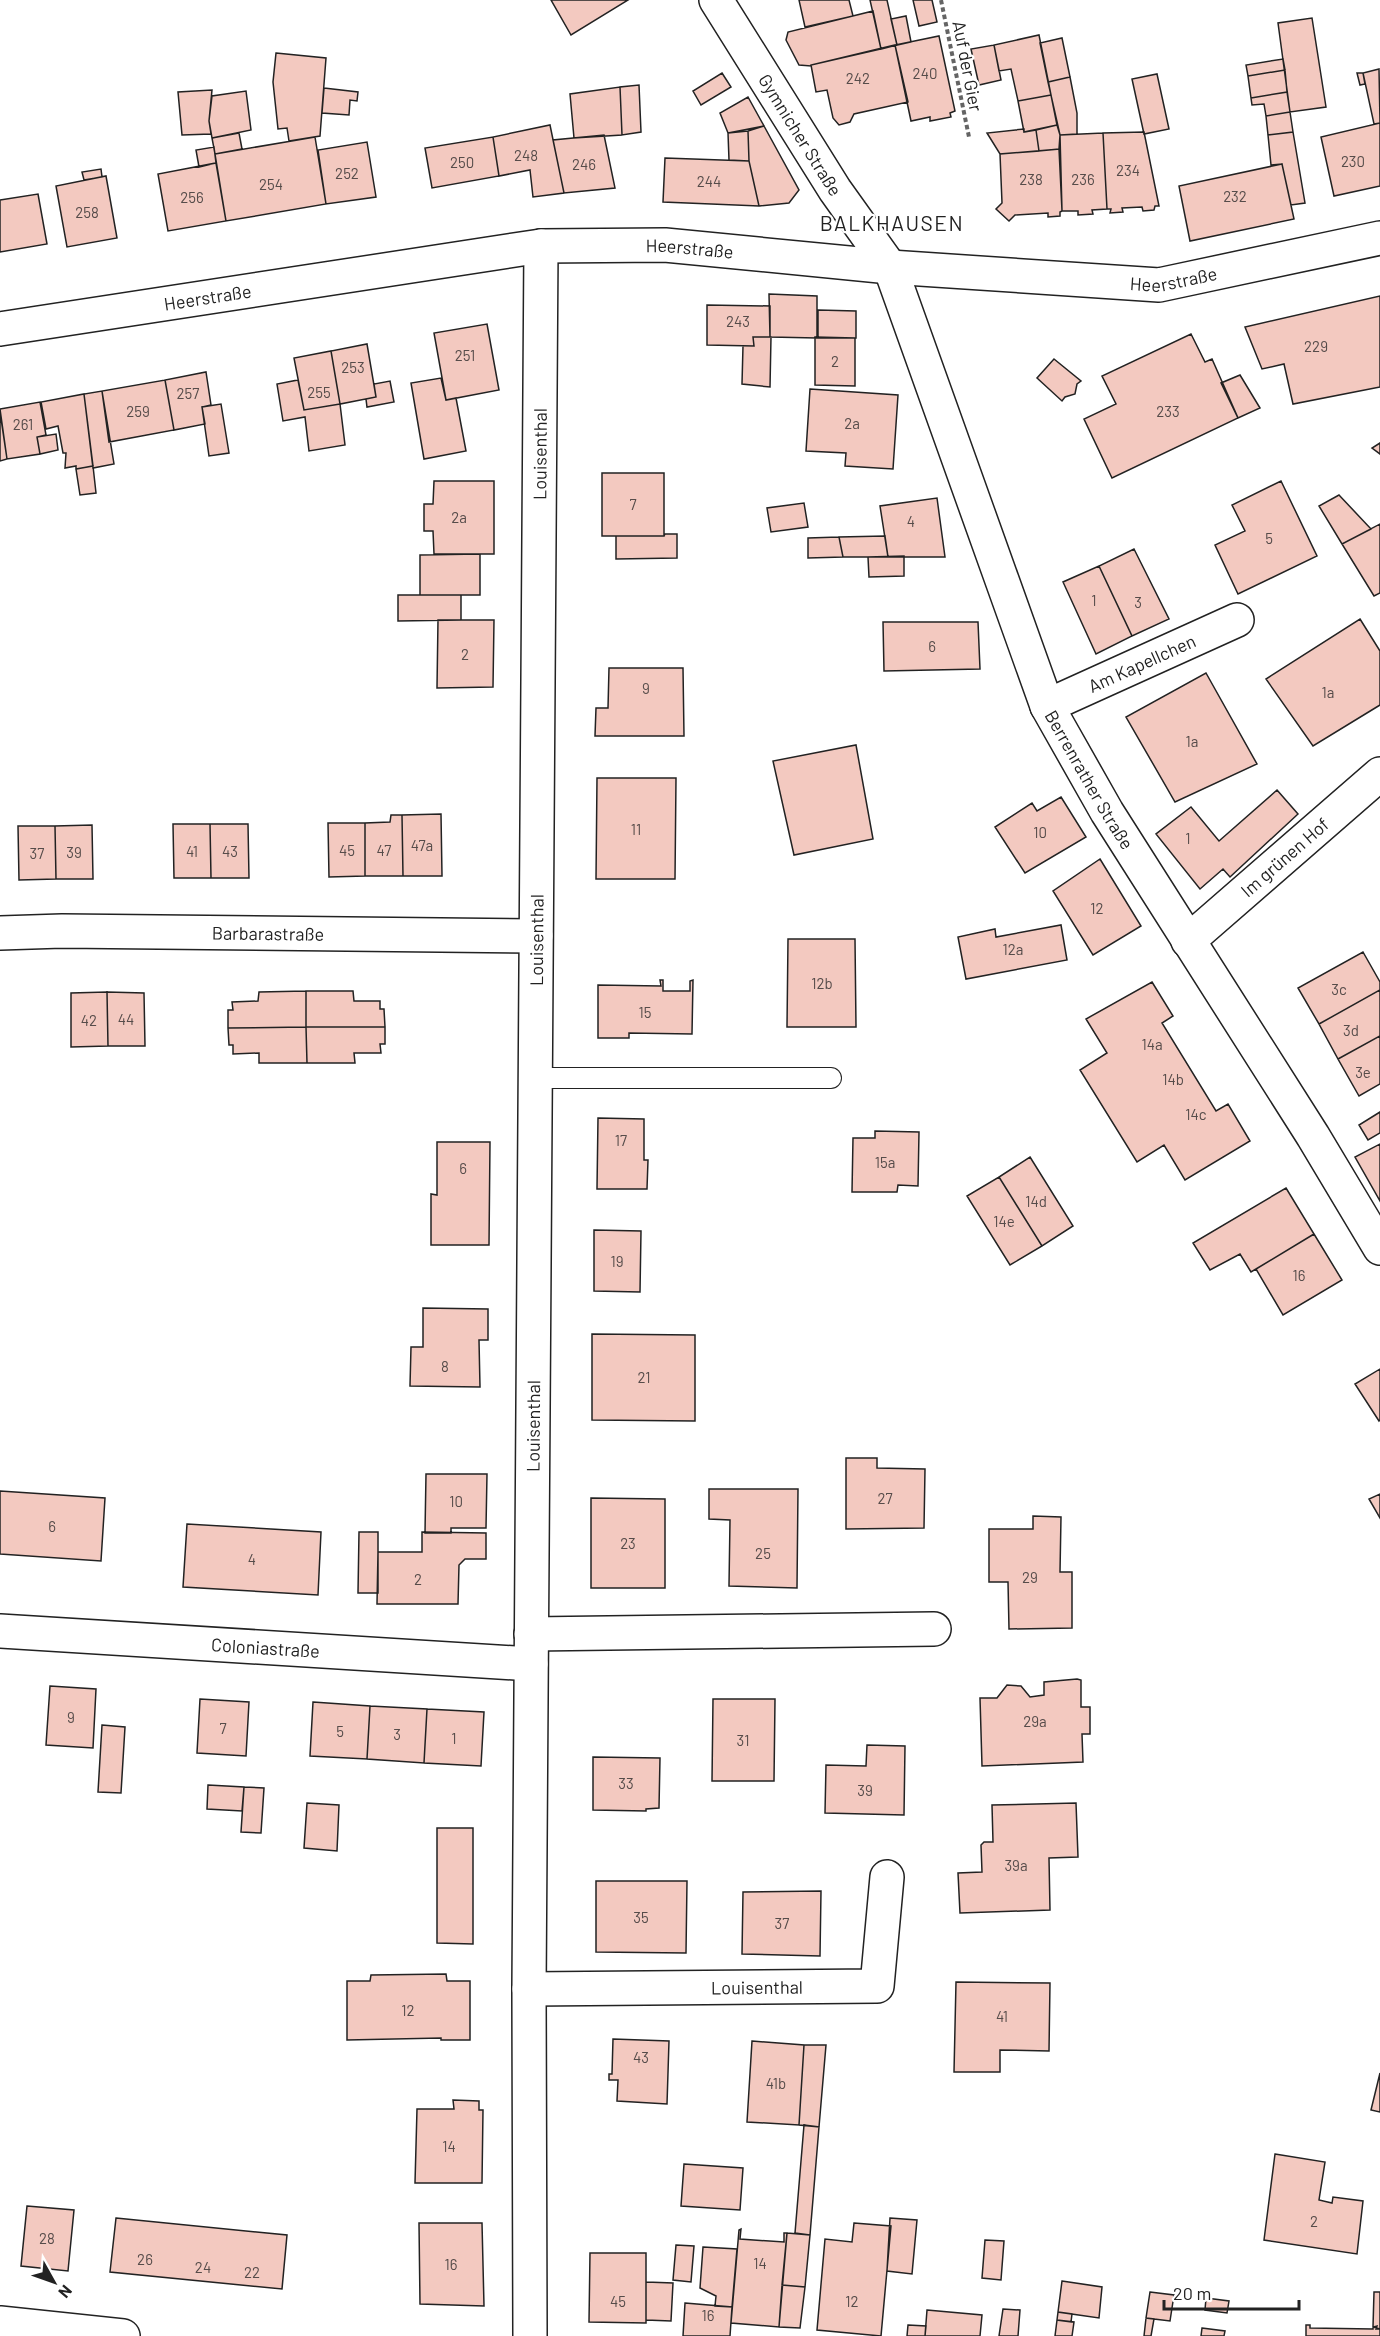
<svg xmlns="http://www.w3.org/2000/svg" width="1380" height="2336" font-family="Barlow,sans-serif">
	<rect width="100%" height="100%" fill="#fff"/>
	<path fill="#f3c9c0" stroke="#222" stroke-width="1.5" d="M551,0H628L571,35Z
		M799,0H849L853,16L805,27Z
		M870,0H887L897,45L881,49Z
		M913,0H932L937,22L919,26Z
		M873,11L881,49L811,65V66L799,65L786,40L788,32Z
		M906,16L911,42L897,45L891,19Z
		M1312,18L1326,107L1290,112L1278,23Z
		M1039,35L1051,95L1018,101L1011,69L999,71L994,45Z
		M939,36L955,111L950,113L951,117L930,121V117L911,121L895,45Z
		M1062,38L1070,77L1048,82L1040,43Z
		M895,45L908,102L854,114L850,122L839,125L833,118L827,90L816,92L811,65Z
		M994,45L1001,80L979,85L971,49Z
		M276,53L326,58L320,136L289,141L287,128L278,129L273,82Z
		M1283,59L1285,70L1248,76L1246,65Z
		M1379,69L1380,123L1374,124L1363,73Z
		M1285,70L1287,92L1251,98L1248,76Z
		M722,73L731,87L701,105L693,91Z
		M1357,73H1363L1365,84L1360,85Z
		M1157,74L1169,129L1144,134L1132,79Z
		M1070,77L1077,113V134L1060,135L1048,82Z
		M639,85L641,132L622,135L620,87Z
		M620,87L622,135L574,138L570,94Z
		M324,88L358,92L357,101L350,100L349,115L322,113Z
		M212,90L209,121L211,134L182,135L178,92Z
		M246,91L251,130L212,138L209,121L212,96Z
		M1287,92L1290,112L1266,116L1264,104L1252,105L1251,98Z
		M1051,95L1057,125L1024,132L1018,101Z
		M748,97L764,126L728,133L720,113Z
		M1290,112L1293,132L1268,135L1266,116Z
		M1380,123V186L1334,196L1321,137Z
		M550,125L564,193L533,197L530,170L499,176L493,137Z
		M1057,125L1060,135L1059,149L1039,151L1036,130Z
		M764,126L799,190L789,203L759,206L749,161L748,131Z
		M1024,129V132L1036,130L1039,151L1000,154L987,133Z
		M748,131L749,161L729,160L728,133Z
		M1144,132L1159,206H1155L1154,210L1143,211L1142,207L1122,208L1123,212L1110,213L1111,209H1107L1103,133Z
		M1293,132L1305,203L1291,205L1282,164L1271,165L1268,135Z
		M239,133L242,149L215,154L212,138Z
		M1103,133L1107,209L1092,210L1093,214L1078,215V211H1062L1060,135Z
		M604,135L615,188L564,193L553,140Z
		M315,137L326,204L226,221L215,154Z
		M493,137L499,176L432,188L425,148Z
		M367,142L376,197L326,204L318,150Z
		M214,147L216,163L199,167L196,150Z
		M1059,149L1062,211L1060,212V216L1048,217V213L1015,215L1009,221L996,209L1002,203L1000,154Z
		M665,158L749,161L759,206L663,202Z
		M216,163L226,221L168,231L158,174Z
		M1282,164L1294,219L1190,241L1179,186Z
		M101,169L102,177L84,180L82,172Z
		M106,176L117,238L67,247L56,186Z
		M38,194L47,244L0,252V200Z
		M769,294L817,296V338L770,337Z
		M1380,296V387L1293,404L1284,364L1262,369L1245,327Z
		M707,305L770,306V337H753L754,346L707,345Z
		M818,310L856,311V338H818Z
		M487,324L499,390L446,400L434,333Z
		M1191,334L1205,362L1212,359L1238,418L1112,478L1084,419L1116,404L1102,376Z
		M753,337H771L770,387L742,384L743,346H754Z
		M815,337L855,338V386L815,385Z
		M367,344L376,397L340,404L331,351Z
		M331,351L340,404L304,410L294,358Z
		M1054,359L1081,381L1077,384L1075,394L1065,397L1062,401L1037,378Z
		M206,372L211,405L202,407L205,424L174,430L165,380Z
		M1240,375L1260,408L1238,418L1221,383Z
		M441,378L446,400L456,398L466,451L424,459L411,383Z
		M165,380L174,430L109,442L102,391Z
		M298,380L304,410L340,404L345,445L309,451L305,417L283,421L277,384Z
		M390,381L394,402L367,407L366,399L376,397L374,384Z
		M810,389L898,395L893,469L845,466L846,453L806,451Z
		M102,391L114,464L93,468L84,394Z
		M84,394L93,466L76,469V466L65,468L66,453H63L58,426L46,429L41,402Z
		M40,402L46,435L37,437L40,454L7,459L0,409Z
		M221,404L229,453L209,456L202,407Z
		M0,412L7,459L0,461Z
		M56,434L58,450L40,454L37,437Z
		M1380,443V454L1372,448Z
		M93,466L96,493L80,495L76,469Z
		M602,473H664V536H602Z
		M434,481H494V554H434L433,531H424V504H433Z
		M1281,481L1317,556L1238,594L1215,545L1245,531L1232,505Z
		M1339,495L1371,529L1342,544L1319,506Z
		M937,498L945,557H888L880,506Z
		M804,503L808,527L771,532L767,508Z
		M1380,524V593L1374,596L1342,544Z
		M665,534H677V558L616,559V536H664Z
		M885,536L888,557H843L839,537Z
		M839,537L843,557L808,558V538Z
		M1134,549L1169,619L1132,636L1099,566Z
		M480,554V595H420V555Z
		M904,556V576L869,577L868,557Z
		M1099,566L1132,636L1096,654L1063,582Z
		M398,595H461V620L398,621Z
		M1360,619L1380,651V705L1313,746L1266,679Z
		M438,620H494L493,687L437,688Z
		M883,622H978L980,669L884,671Z
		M609,668H683L684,736H595L596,708H608Z
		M1206,673L1257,764L1175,802L1126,717Z
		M856,745L873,839L794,855L773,761Z
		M597,778H676L675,879H596Z
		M1277,790L1298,814L1230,877L1223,869L1200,889L1156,834L1191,807L1219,841Z
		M1061,797L1086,837L1025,873L995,827L1032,803L1037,811Z
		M441,814L442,876H403L402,815Z
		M391,815H402L403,876H365V823L390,822Z
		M328,823H365V876L329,877Z
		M173,824H210L211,878H174Z
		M210,824H248L249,878H211Z
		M92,825L93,879H56L55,826Z
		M18,826H55L56,879L19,880Z
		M1100,859L1141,926L1093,955L1053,891Z
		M1061,925L1067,960L966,979L958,937L995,929L996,937Z
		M788,939H855L856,1027H787Z
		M1363,952L1380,982V990L1319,1024L1298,988Z
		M660,980H663V991H690V981L693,980L692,1034L629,1033V1038H598V985L661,986Z
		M1152,982L1173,1016L1162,1023L1216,1111L1228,1104L1250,1141L1185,1180L1164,1145L1137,1162L1080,1070L1107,1053L1086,1019Z
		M1380,990V1036L1338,1059L1319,1024Z
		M306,991V1027L228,1028V1010H233L232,1002L258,1001L259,992Z
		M306,991H353L354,1001H380V1009H384L385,1027H306Z
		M107,992L108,1046L71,1047V993Z
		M107,992L144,993L145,1046H108Z
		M306,1027L307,1063H259V1053L233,1054V1045H229L228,1028Z
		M306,1027H385V1044H380L381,1053H354L355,1063H307Z
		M1380,1036V1084L1359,1096L1338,1059Z
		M1380,1112V1133L1368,1140L1359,1125Z
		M598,1118L644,1119V1160H648L647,1189H597Z
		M875,1131L919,1132L918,1186L898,1185L897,1192H852L853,1138H875Z
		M437,1142H490L489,1245H431V1194L437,1195Z
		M1380,1144V1201L1355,1157Z
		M1030,1157L1073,1226L1042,1246L999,1177Z
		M999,1177L1042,1246L1010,1265L967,1196Z
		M1286,1188L1314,1234L1251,1272L1240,1254L1210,1270L1193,1243Z
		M594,1230L641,1231L640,1292L594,1291Z
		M1314,1234L1342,1280L1283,1315L1256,1269Z
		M423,1308L488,1309V1340H479L480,1387L410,1386L411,1347H423Z
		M592,1334L695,1335V1421L592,1420Z
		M1380,1369V1420L1379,1421L1355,1384Z
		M846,1458H877V1468L925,1469L924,1528L846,1529Z
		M426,1474H487L486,1528H451V1533H425Z
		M709,1489H798L797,1588L729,1586L730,1520L709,1519Z
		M0,1491L105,1498L101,1561L0,1554Z
		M1380,1494V1518L1369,1499Z
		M591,1498L665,1499V1588H591Z
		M1033,1516L1061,1517L1060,1572H1072V1628L1009,1629L1008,1582H989V1529H1033Z
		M187,1524L321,1532L318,1595L183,1587Z
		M359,1532H378V1593H358Z
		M422,1532L486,1533V1559H465L459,1565L458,1604H377L378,1552H422Z
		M1077,1679L1081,1680V1707H1090V1734H1082L1083,1762L982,1766L980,1698H997L1007,1685L1021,1686L1030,1697L1044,1695V1682Z
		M50,1686L96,1689L93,1748L46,1745Z
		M200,1699L249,1702L246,1756L197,1753Z
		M713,1699H775L774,1781H712Z
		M313,1702L370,1706L367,1759L310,1756Z
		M370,1706L427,1709L424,1763L367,1759Z
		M427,1709L484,1712L481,1766L424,1763Z
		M102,1725L125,1727L121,1793L98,1792Z
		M867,1745L905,1746L904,1815L825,1813L826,1765L866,1766Z
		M593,1757L660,1758L659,1808L646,1809V1811L593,1810Z
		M208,1785L244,1787L242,1811L207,1809Z
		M244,1787L264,1788L261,1833L241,1832Z
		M307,1803L339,1805L337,1851L304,1848Z
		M1076,1803L1078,1857L1049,1858L1050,1910L960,1913L958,1873L982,1872L981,1845L984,1842H993L992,1805Z
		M437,1828H473V1944L437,1943Z
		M596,1881H687L686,1953L596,1952Z
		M821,1891L820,1956L742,1954L743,1892Z
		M446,1974L447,1981H470V2040H441V2038L347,2040V1981H370L371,1975Z
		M956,1982L1050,1983L1049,2051L1000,2050V2072H954Z
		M613,2039L669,2041L667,2104L617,2101L618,2080H609V2074H612Z
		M752,2041L804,2045L799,2125L747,2122Z
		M804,2045H826L819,2127L799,2125Z
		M1380,2073V2112L1371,2110Z
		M453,2100L479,2101V2110H483L482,2183H415L417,2109H454Z
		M804,2125L819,2127L810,2235L795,2233Z
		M1275,2154L1325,2162L1319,2200L1332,2203L1333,2197L1363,2201L1357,2254L1264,2240Z
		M684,2164L743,2168L740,2210L681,2206Z
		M27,2206L74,2210L68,2271L21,2266Z
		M116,2218L287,2235L282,2289L110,2272Z
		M890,2218L917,2220L912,2274L887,2271Z
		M419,2223H482L484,2306L420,2304Z
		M854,2223L891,2226L881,2336L817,2330L825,2239L852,2242Z
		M741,2229L740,2239L784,2242V2233H787L779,2327L731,2323L739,2230Z
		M787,2233L810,2235L805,2287L782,2285Z
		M985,2240L1004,2241L1001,2280L982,2278Z
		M676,2245L694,2246L691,2282L673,2280Z
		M703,2247L737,2249L732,2307L715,2306L716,2296L700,2288Z
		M590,2253H646V2323L589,2322Z
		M1062,2281L1102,2287L1099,2318L1058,2312Z
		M646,2282L673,2283L671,2321L646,2320Z
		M782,2285L805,2287L800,2328L779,2327Z
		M1150,2292L1174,2295L1170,2321L1146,2318Z
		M1374,2292H1380V2329L1373,2327Z
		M1206,2298L1229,2301L1227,2313L1205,2310Z
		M685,2303L732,2307L730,2336H683Z
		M1003,2309L1020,2310L1018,2336H999Z
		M927,2310L982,2315L980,2336H925Z
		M1058,2312L1072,2314L1071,2322L1057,2320Z
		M1146,2318L1154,2319L1151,2336H1144Z
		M1057,2320L1074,2322L1072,2336H1055Z
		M908,2325L926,2326L925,2336H907Z
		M1306,2325H1310V2328L1373,2329V2327L1377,2326L1376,2329H1380V2336H1306Z
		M1202,2328L1225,2331L1224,2336H1201Z"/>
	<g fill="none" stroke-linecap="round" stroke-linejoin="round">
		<defs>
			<path id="lane" d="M535,1078H831"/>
			<g id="street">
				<path id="s1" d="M1047,706L1237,620"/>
				<path id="s2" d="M0,933L62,931L536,936"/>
				<path id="s3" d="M1188,941L1380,774"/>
				<path id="s4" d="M0,1631L531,1664"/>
				<path d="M531,1634L934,1629"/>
				<path id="s5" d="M529,1989L877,1986L887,1877"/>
				<path d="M0,2323L123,2336"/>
				<path id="s6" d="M530,2336L529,1989L541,246"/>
			</g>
			<g id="secondary">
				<path id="s7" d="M716,0L835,190L890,267L1047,706L1107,812L1313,1136L1380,1248"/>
				<path id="s8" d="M0,329L541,246L665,245L890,267L1159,285L1380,238"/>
			</g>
		</defs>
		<use href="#lane" stroke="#222" stroke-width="22"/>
		<use href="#street" stroke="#222" stroke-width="36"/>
		<use href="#secondary" stroke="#222" stroke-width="36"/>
		<path stroke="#646464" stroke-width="4" stroke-dasharray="4.5 3" stroke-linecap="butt" d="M941,0L969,137"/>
		<use href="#lane" stroke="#fff" stroke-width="20"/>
		<use href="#street" stroke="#fff" stroke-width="33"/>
		<use href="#secondary" stroke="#fff" stroke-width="33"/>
	</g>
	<g text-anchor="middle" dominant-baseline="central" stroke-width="4.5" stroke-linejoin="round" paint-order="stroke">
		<g font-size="15" fill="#564c4a">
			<text x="925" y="73">240</text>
			<text x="858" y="78">242</text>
			<text x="526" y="155">248</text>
			<text x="1353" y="161">230</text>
			<text x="462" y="162">250</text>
			<text x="584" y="164">246</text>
			<text x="1128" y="170">234</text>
			<text x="347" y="173">252</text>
			<text x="1031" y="179">238</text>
			<text x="1083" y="179">236</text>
			<text x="709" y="181">244</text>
			<text x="271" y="184">254</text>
			<text x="1235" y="196">232</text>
			<text x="192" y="197">256</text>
			<text x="87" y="212">258</text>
			<text x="738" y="321">243</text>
			<text x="1316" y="346">229</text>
			<text x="465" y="355">251</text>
			<text x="835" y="361">2</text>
			<text x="353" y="367">253</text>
			<text x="319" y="392">255</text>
			<text x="188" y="393">257</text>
			<text x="138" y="411">259</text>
			<text x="1168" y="411">233</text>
			<text x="852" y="423">2a</text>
			<text x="23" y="424">261</text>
			<text x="633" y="504">7</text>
			<text x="459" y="517">2a</text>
			<text x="911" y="521">4</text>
			<text x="1269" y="538">5</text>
			<text x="1094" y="600">1</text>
			<text x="1138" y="602">3</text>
			<text x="932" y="646">6</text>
			<text x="465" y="654">2</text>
			<text x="646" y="688">9</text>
			<text x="1328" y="692">1a</text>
			<text x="1192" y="741">1a</text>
			<text x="636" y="829">11</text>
			<text x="1040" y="832">10</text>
			<text x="1188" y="838">1</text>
			<text x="422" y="845">47a</text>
			<text x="347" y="850">45</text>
			<text x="384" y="850">47</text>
			<text x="192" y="851">41</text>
			<text x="230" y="851">43</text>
			<text x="74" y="852">39</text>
			<text x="37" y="853">37</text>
			<text x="1097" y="908">12</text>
			<text x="1013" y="949">12a</text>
			<text x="822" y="983">12b</text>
			<text x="1339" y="989">3c</text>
			<text x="645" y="1012">15</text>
			<text x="126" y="1019">44</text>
			<text x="89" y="1020">42</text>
			<text x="1351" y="1030">3d</text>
			<text x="1152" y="1044">14a</text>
			<text x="1363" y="1072">3e</text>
			<text x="1173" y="1079">14b</text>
			<text x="1196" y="1114">14c</text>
			<text x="621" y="1140">17</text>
			<text x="885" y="1162">15a</text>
			<text x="463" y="1168">6</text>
			<text x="1036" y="1201">14d</text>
			<text x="1004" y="1221">14e</text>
			<text x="617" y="1261">19</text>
			<text x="1299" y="1275">16</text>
			<text x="445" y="1366">8</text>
			<text x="644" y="1377">21</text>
			<text x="885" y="1498">27</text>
			<text x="456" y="1501">10</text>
			<text x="52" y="1526">6</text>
			<text x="628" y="1543">23</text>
			<text x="763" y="1553">25</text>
			<text x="252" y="1559">4</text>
			<text x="1030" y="1577">29</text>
			<text x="418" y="1579">2</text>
			<text x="71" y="1717">9</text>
			<text x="1035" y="1721">29a</text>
			<text x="223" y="1728">7</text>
			<text x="340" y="1731">5</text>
			<text x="397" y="1734">3</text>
			<text x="454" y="1738">1</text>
			<text x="743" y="1740">31</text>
			<text x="626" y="1783">33</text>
			<text x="865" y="1790">39</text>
			<text x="1016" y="1865">39a</text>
			<text x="641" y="1917">35</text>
			<text x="782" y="1923">37</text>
			<text x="408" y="2010">12</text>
			<text x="1002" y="2016">41</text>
			<text x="641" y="2057">43</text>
			<text x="776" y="2083">41b</text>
			<text x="449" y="2146">14</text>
			<text x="1314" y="2221">2</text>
			<text x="47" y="2238">28</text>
			<text x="145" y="2259">26</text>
			<text x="760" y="2263">14</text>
			<text x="451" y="2264">16</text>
			<text x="203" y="2267">24</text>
			<text x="252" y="2272">22</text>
			<text x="618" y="2301">45</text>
			<text x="852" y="2301">12</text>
			<text x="708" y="2315">16</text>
		</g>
		<g font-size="18" fill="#222" stroke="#fff">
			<text transform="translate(968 66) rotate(79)">Auf der Gier</text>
			<text stroke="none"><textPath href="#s7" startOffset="159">Gymnicher Straße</textPath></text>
			<text stroke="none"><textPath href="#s8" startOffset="696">Heerstraße</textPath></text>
			<text stroke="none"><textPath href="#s8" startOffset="1182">Heerstraße</textPath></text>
			<text stroke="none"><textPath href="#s8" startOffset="210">Heerstraße</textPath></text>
			<text stroke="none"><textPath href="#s6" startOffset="1882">Louisenthal</textPath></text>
			<text stroke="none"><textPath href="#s1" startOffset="104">Am Kapellchen</textPath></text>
			<text stroke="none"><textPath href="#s7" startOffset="870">Berrenrather Straße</textPath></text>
			<text stroke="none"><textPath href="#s3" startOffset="128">Im grünen Hof</textPath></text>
			<text stroke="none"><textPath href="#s2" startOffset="268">Barbarastraße</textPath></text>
			<text stroke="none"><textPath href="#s6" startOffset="1396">Louisenthal</textPath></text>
			<text stroke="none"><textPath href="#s6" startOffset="910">Louisenthal</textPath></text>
			<text stroke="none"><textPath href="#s4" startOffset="266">Coloniastraße</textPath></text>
			<text stroke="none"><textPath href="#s5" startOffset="228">Louisenthal</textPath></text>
		</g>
		<g font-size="21" letter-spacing="1.5" fill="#222" stroke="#fff">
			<text x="892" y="222">BALKHAUSEN</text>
		</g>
	</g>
	<g transform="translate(54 2282) rotate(130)" stroke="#ffffff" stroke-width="4.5" paint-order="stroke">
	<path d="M0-4.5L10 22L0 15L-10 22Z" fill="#222222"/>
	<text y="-9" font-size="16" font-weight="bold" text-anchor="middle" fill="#222222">N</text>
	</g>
	<path d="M1164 2300v9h135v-9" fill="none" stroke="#222222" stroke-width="3"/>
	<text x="1173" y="2300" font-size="18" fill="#222222" stroke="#ffffff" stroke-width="4.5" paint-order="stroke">20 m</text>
</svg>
